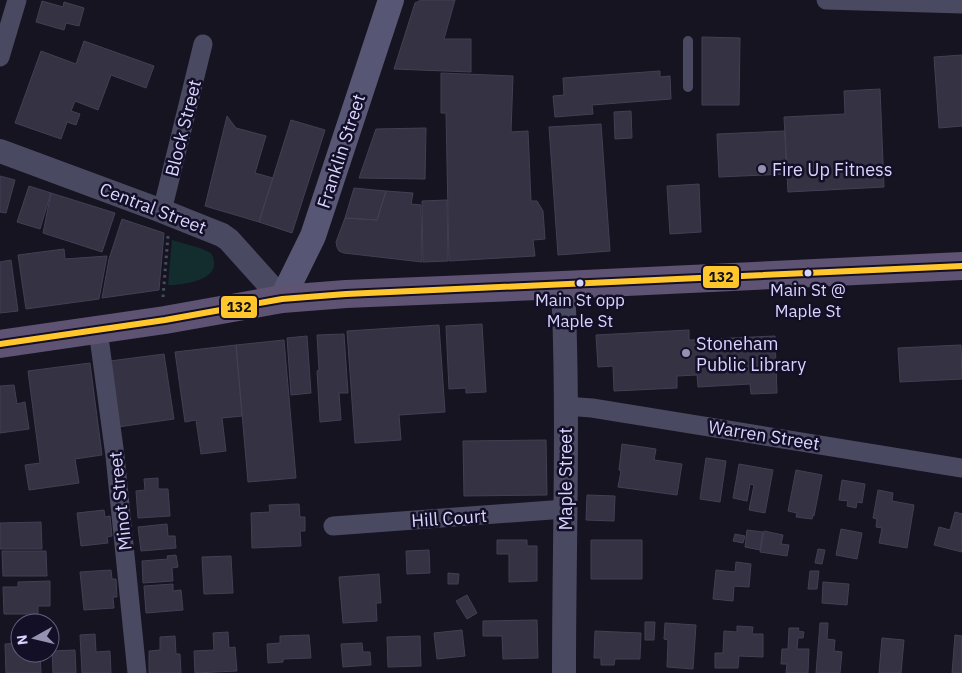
<svg xmlns="http://www.w3.org/2000/svg" width="962" height="673" font-family="'IBM Plex Sans',sans-serif">
	<rect width="100%" height="100%" fill="#161421"/>
	<path fill="#132c2d" d="M172,240L200,248L211,253C226,279 185,285 168,285Z"/>
	<path fill="#343243" stroke="#433f54" d="M421,0H455L444,39H471V72L394,69L415,3Z
		M42,1L63,7L64,2L84,8L79,26L66,23L64,30L36,22Z
		M702,37L740,38L739,105H702Z
		M84,41L154,66L146,88L111,75L98,110L75,101L71,111L80,114L76,125L67,122L61,139L15,123L41,51L76,64Z
		M962,55V126L939,128L934,57Z
		M660,71V77L670,76L671,99L592,105L593,114L555,117L553,96L564,95L563,78Z
		M441,73L513,76L511,132L528,131L531,201H537L543,211L545,239L533,240L535,256L449,261L446,113H441Z
		M880,89L884,187L788,192L784,117L845,114L844,91Z
		M631,111L632,138L615,139L614,112Z
		M227,116L236,128L266,136L255,173L273,178L259,222L205,206Z
		M291,120L325,130L292,233L259,222Z
		M601,124L610,251L558,255L549,127Z
		M426,128L425,179L359,178L376,129Z
		M785,131L787,174L719,177L717,134Z
		M0,176L15,180L6,213L0,212Z
		M699,184L701,232L670,234L667,186Z
		M29,186L51,193L40,229L17,222Z
		M354,188L386,191L377,220L345,218Z
		M386,191L413,193L411,204L421,205L422,262L344,253L339,251L337,247L336,242L345,218L377,220Z
		M51,193L115,213L102,252L43,233Z
		M447,200L448,261L423,262L422,201Z
		M122,219L164,233L159,290L102,298L109,259Z
		M64,249L65,259L107,256L99,299L26,309L18,255Z
		M11,260L18,311L0,313V262Z
		M482,324L486,392L466,393V388L449,389L446,326Z
		M439,325L445,412L399,415L401,440L355,443L347,331Z
		M689,330V340L775,336L777,393L751,394L750,384L698,387L697,375L677,376V388L614,391L613,366L598,367L596,335Z
		M344,334L348,393H339L341,420L320,422L317,371L319,370L317,335Z
		M307,336L311,393L291,395L287,338Z
		M284,340L296,478L248,482L236,345Z
		M236,345L242,416L222,418L226,451L201,454L196,420L185,422L175,352Z
		M961,345L962,379L900,382L898,348Z
		M164,354L174,419L118,427L110,361Z
		M90,363L102,455L75,459L79,483L29,490L25,465L40,463L28,371Z
		M14,385L17,404L25,402L29,429L0,433V386Z
		M546,440L547,495L464,496L463,441Z
		M622,444L656,449L654,460L682,464L677,495L618,487L621,471L619,470Z
		M706,458L726,461L720,502L700,499Z
		M739,464L773,470L765,513L749,510L754,485L750,484L747,501L733,498Z
		M796,470L822,475L814,516L813,515L812,519L796,517L797,513L788,511Z
		M158,478V489H168L170,516L138,518L136,491L145,490L144,479Z
		M842,480L865,484L862,503L857,502L856,508L847,506L848,501L839,500Z
		M878,490L893,493L892,501L914,505L907,548L879,543L882,528L876,527L877,519L873,518Z
		M587,495L615,496L614,521L586,520Z
		M299,504L300,517H305V531H300L301,546L252,548L251,513L270,512L269,505Z
		M104,510L105,517L110,516L112,536L107,537L108,543L81,546L77,513Z
		M955,512L962,514V552L934,545L939,527L950,530Z
		M41,522L42,549H0V523Z
		M167,524L168,536H175L176,548L141,551L138,527Z
		M841,529L862,533L857,559L836,555Z
		M747,530L763,532L760,550L745,547Z
		M764,531L783,535L781,544L789,545L787,556L760,552Z
		M735,534L745,536L743,543L733,541Z
		M497,540H527V546H537V581L509,582V554H497Z
		M591,540H642V579H591Z
		M818,549L825,550L822,564L815,563Z
		M429,550L430,573L407,574L406,551Z
		M2,551H46L47,576H3Z
		M176,555L178,567L172,568L173,581L143,583L142,561L168,559L167,556Z
		M231,556L233,593L204,594L202,557Z
		M736,562L751,564L749,587L734,586L733,601L713,599L716,570L735,572Z
		M111,570L112,579H116L117,597H113L114,608L84,610L80,572Z
		M810,571H819L817,589H808Z
		M448,573L459,574L458,584H448Z
		M379,574L381,603H376L377,621L343,623L339,577Z
		M50,581V606H38V614H4L3,587H18V582Z
		M823,582L849,584L847,605L822,603Z
		M173,584V591L181,590L183,610L146,613L144,586Z
		M467,595L477,613L467,619L456,601Z
		M537,620L538,658L503,659L502,636H483V621Z
		M645,622H655L654,640H645Z
		M665,623L696,625L693,669L667,667L668,640L664,639Z
		M820,623H828L827,639L835,640L834,651L842,652L840,673H816Z
		M737,626L753,627L752,634H763V657L739,656L738,668H715V653H723L724,631L737,632Z
		M789,628H799L798,631L804,632L803,638H798L797,649H809L808,673H786L787,664H781L782,649H788Z
		M462,630L465,656L437,659L434,633Z
		M595,631L641,633L640,659H615L614,665H601V658H594Z
		M228,632L229,648L235,647L237,671L195,673L194,651L214,650L213,633Z
		M95,634L96,652L110,651L111,673H82L80,635Z
		M309,635L311,658L283,659V662L268,663L267,644L280,643V636Z
		M955,635L962,636V673H952Z
		M175,636L176,654H180L181,673H149V651L160,650V637Z
		M420,636L421,666L388,667L387,637Z
		M882,638L904,640L901,673H879Z
		M20,643V653H40L41,673H6L5,644Z
		M362,643L363,652H370L371,665L343,667L341,644Z
		M75,650L76,673H53L52,651Z"/>
	<g fill="none" stroke-linecap="round" stroke-linejoin="round">
		<path stroke="#44505f" stroke-width="3" stroke-dasharray="2.5 4" stroke-linecap="butt" d="M163,297L168,236"/>
		<path stroke="#4a4962" stroke-width="10" d="M688,87V41"/>
		<path stroke="#4a4962" stroke-width="19" d="M826,0L962,4
			M0,57L17,0
			M162,211L203,44
			M98,330L115,456L137,673
			M565,406L592,408L962,468
			M333,526L565,509"/>
		<path stroke="#4a4962" stroke-width="24" d="M0,151L162,211L222,235L229,240L282,299
			M563,285C569,414 564,544 564,673"/>
		<path stroke="#575674" stroke-width="26" d="M282,299L313,236L391,0"/>
		<path stroke="#5e5373" stroke-width="28" d="M0,344L165,320L282,299L346,294L563,285L962,266"/>
		<defs>
			<path id="bus-1" d="M0,344L165,320L282,299L346,294L962,266"/>
		</defs>
		<use href="#bus-1" stroke="#130f26" stroke-width="10"/>
		<use href="#bus-1" stroke="#ffc72c" stroke-width="6"/>
	</g>
	<g fill="#9591b1" stroke="#130f26" stroke-width="2">
		<circle cx="762" cy="169" r="5"/>
		<circle cx="686" cy="353" r="5"/>
	</g>
	<g fill="#d9d4ff" stroke="#130f26" stroke-width="2">
		<circle cx="808" cy="273" r="4.5"/>
		<circle cx="580" cy="283" r="4.5"/>
	</g>
	<g text-anchor="middle" dominant-baseline="central" stroke-width="5" stroke-linejoin="round" paint-order="stroke">
		<g font-size="17" fill="#d9d4ff" stroke="#130f26">
			<text x="808" y="290">Main St @<tspan x="808" dy="21">Maple St</tspan></text>
			<text x="580" y="300">Main St opp<tspan x="580" dy="21">Maple St</tspan></text>
		</g>
		<g font-size="18" fill="#d9d4ff" stroke="#130f26">
			<text transform="translate(183 128) rotate(-76)">Block Street</text>
			<text transform="translate(341 151) rotate(-72)">Franklin Street</text>
			<text transform="translate(153 208) rotate(21)">Central Street</text>
			<text transform="translate(764 435) rotate(9)">Warren Street</text>
			<text transform="translate(565 479) rotate(-90)">Maple Street</text>
			<text transform="translate(120 501) rotate(-96)">Minot Street</text>
			<text transform="translate(449 518) rotate(-4)">Hill Court</text>
		</g>
		<g font-size="18" fill="#d9d4ff" stroke="#130f26" text-anchor="start">
			<text x="772" y="169">Fire Up Fitness</text>
			<text x="696" y="343">Stoneham<tspan x="696" dy="21">Public Library</tspan></text>
		</g>
	</g>
	<g stroke="#130f26" stroke-width="2">
		<rect x="702" y="265" width="38" height="24" rx="5" fill="#ffc72c"/>
		<rect x="220" y="295" width="38" height="24" rx="5" fill="#ffc72c"/>
	</g>
	<g font-size="14" text-anchor="middle" font-weight="bold" fill="#111">
		<text x="721" y="282">132</text>
		<text x="239" y="312">132</text>
	</g>
	<g transform="translate(35 638) rotate(262)"><circle r="24" fill="#130f26" stroke="#625e7d"/>
	<path d="M0-4L9 19L0 12L-9 19Z" fill="#9591b1"/>
	<text y="-8" font-size="14" font-weight="bold" text-anchor="middle" fill="#d9d4ff">N</text>
	</g>
</svg>
